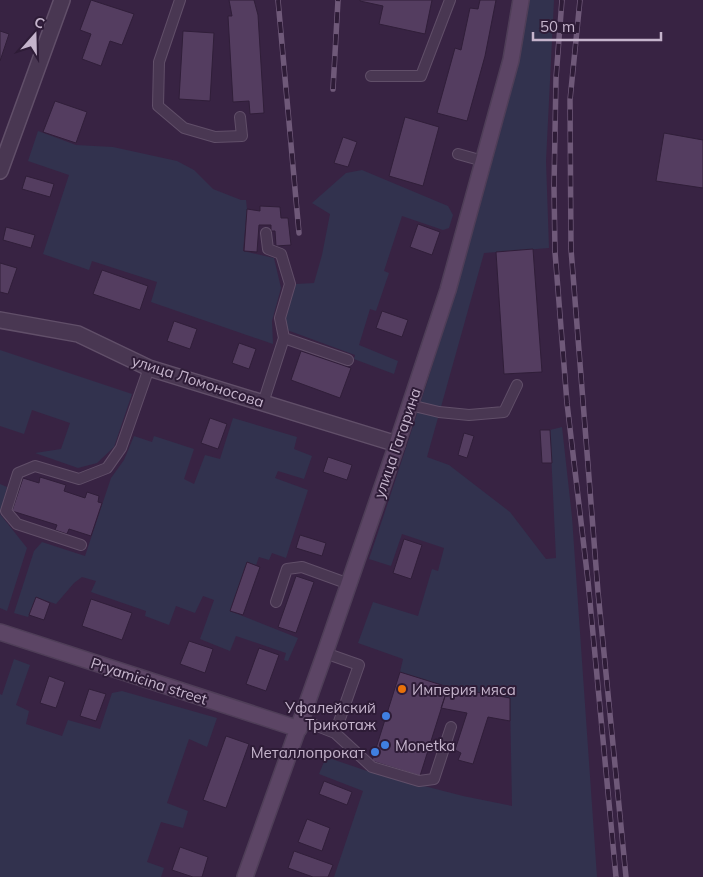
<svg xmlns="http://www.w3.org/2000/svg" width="703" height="877" font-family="Mulish,sans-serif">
	<rect width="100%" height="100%" fill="#382343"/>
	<path fill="#32324e" d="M529,0H554L546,161L549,248L484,253L427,457L449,465L510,512L546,559L556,558L550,430L562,427L572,517L597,877H334L363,791L319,774L326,757L370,772L463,796L512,806L510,698L448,687L400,672L403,659L358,643L373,602L418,616L432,569L438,571L444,548L402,534L391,566L369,559C410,438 449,317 483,195C501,130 519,66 529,0Z
		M38,131L76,145L113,147L177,161L194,170L213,189L241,200H246L247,209L243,251L274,258L281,288L272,321L273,344L151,302L157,282L92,261L89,270L43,254L69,175L28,161Z
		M362,170L448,206L453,215L449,228L443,230L402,216L384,271L389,273L376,311L370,309L359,345L398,361L394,374L354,359L355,355L287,330L285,321L296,284L314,283L322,255L330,214L312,203L346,173Z
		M0,350L132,394L114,447L97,463L78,468L35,453L61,449L70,423L32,410L24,434L0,426Z
		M233,418L297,437L294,449L312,456L304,479L278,471L275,478L308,490L286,558L272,553L269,560L259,557L256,565L247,562L230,611L298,638L288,661L284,660L286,653L236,636L230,651L200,639L214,600L203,596L195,613L176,606L169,625L145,616L146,611L91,592L96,581L82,577L74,583L56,604L36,597L28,617L14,613L34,551L42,542L85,556L111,478L124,460L134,436L152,442L154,436L194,449L184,479L194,484L205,455L220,459Z
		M0,484L7,487L0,514L27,548L7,611L0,608Z
		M14,659L30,665L16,705L29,711L26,724L62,736L68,720L100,729L112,693L122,691L217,718L207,747L189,739L167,803L188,811L183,828L161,822L147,862L164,868L161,877H0V694L2,695Z"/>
	<path fill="#543d60" stroke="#301e39" d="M91,0L134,14L122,45L110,41L101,66L82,59L91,34L80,30Z
		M229,0H254L258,15L264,113L250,114L249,101L233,102L228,16H232Z
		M360,0H432L425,34L379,24L383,6L360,1Z
		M480,0H496L485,56L467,121L437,113L455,48L461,50L470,8L478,9Z
		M0,31L9,34L0,61Z
		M183,31L214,33L210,101L179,99Z
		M55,101L87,112L76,143L43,132Z
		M405,117L439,127L423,186L389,176Z
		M664,133L703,140V188L656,181Z
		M343,137L357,142L348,167L334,163Z
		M26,176L54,184L50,197L22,189Z
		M260,206L280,207L281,218H288L291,245L276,246L275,231H271V225H259L257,252L244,251L247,209L260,211Z
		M418,224L440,232L432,255L410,247Z
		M6,227L35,235L31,248L3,240Z
		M533,249L542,372L504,374L496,252Z
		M0,263L17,268L8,294L0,292Z
		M102,270L148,286L140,310L93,294Z
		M382,311L408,320L402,337L376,328Z
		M174,321L197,329L190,349L167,341Z
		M239,343L256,349L249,369L232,363Z
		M301,351L351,368L340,398L291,380Z
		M210,418L227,424L218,449L201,443Z
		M540,430H550L552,463H542Z
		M464,433L474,436L467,458L458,455Z
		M328,457L352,465L347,480L323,472Z
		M40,477L66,485L64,491L85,498L87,492L99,496L98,502L102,503L91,536L69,529L67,534L55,530L57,525L12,511L23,478L39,483Z
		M300,535L326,543L322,556L296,548Z
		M404,539L422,545L411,579L393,573Z
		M247,562L260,567L243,615L230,611Z
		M296,576L314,582L296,633L278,627Z
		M36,597L50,603L44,620L29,615Z
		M91,599L132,613L122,640L82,626Z
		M189,641L213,649L205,673L180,664Z
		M259,648L279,655L266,691L246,684Z
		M400,672L448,687L420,776L372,761Z
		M49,676L65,682L56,708L40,703Z
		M448,687L510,698V721L488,717L473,764L458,760L461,753L455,750L467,713L441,708Z
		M89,689L106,694L96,721L80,716Z
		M226,736L249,744L226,808L203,800Z
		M324,781L352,792L347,805L319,794Z
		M307,819L330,828L322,851L298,842Z
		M180,847L208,857L202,877H193L172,870Z
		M294,851L333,865L328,877H313L288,868Z"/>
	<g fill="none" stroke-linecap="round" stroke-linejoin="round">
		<defs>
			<path id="lane" d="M180,0L159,62L158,106L184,128L215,137L242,136L240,117
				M371,76H421L450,0
				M458,154L483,161
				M284,338L348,360
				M263,403L284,338L280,318L290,284L281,254L268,249L266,233
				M410,405L439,412L469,415L504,412L517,385
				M81,545L17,524L6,511L18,473L35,466L79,479L107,468L121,448L149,368
				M276,602L287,569L302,567L349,584
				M325,653L359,665L335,733
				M302,720L335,733L372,767L419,781L434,779L451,727"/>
			<path id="street" d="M0,171L62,0
				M0,320L78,334L149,368L397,444"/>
			<path id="secondary" d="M0,632L299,729
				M245,877L325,653L397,444L448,290L511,60L521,0"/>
		</defs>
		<use href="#lane" stroke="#614f69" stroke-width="12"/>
		<use href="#street" stroke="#614f69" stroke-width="18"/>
		<use href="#secondary" stroke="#4f3e58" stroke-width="18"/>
		<use href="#lane" stroke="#493752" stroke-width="10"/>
		<use href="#street" stroke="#493752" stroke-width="15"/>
		<use href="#secondary" stroke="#5c4565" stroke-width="15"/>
		<defs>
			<path id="rail" d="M278,0L299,233
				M562,0L556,78L554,187L555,252L567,403L588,581L616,877
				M580,0L570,100L571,249L598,592L626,877
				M333,89L338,0"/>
		</defs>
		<use href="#rail" stroke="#6f5979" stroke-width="5.5"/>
		<use href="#rail" stroke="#2e1c37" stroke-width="4" stroke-dasharray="11" stroke-linecap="butt"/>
	</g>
	<circle fill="#e8710a" stroke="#2e1c37" stroke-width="2" cx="402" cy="689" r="5"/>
	<g fill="#3f7fe0" stroke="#2e1c37" stroke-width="2">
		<circle cx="386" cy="716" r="5"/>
		<circle cx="385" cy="745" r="5"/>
		<circle cx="375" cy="752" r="5"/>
	</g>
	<g text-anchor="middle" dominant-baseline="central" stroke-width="4" stroke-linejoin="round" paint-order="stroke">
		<g font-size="15" fill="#c5b4cc" stroke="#2e1c37">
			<text transform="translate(198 381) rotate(18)">улица Ломоносова</text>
			<text transform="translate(397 443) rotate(-71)">улица Гагарина</text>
			<text transform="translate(149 681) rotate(18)">Pryamicina street</text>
		</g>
		<g font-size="15" fill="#c5b4cc" stroke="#2e1c37" text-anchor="start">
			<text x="412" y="689">Империя мяса</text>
			<text x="376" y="707" text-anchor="end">Уфалейский<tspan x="376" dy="17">Трикотаж</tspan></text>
			<text x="395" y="745">Monetka</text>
			<text x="365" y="752" text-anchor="end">Металлопрокат</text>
		</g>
	</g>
	<g transform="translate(35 35) rotate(20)" stroke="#2e1c37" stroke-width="4" paint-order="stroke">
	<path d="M0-4L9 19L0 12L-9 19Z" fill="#c5b4cc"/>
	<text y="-8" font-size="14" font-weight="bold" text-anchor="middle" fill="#c5b4cc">С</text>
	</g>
	<path d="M533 32v8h128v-8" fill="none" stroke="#c5b4cc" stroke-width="2.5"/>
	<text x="540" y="32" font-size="15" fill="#c5b4cc" stroke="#2e1c37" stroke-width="4" paint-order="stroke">50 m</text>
</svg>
